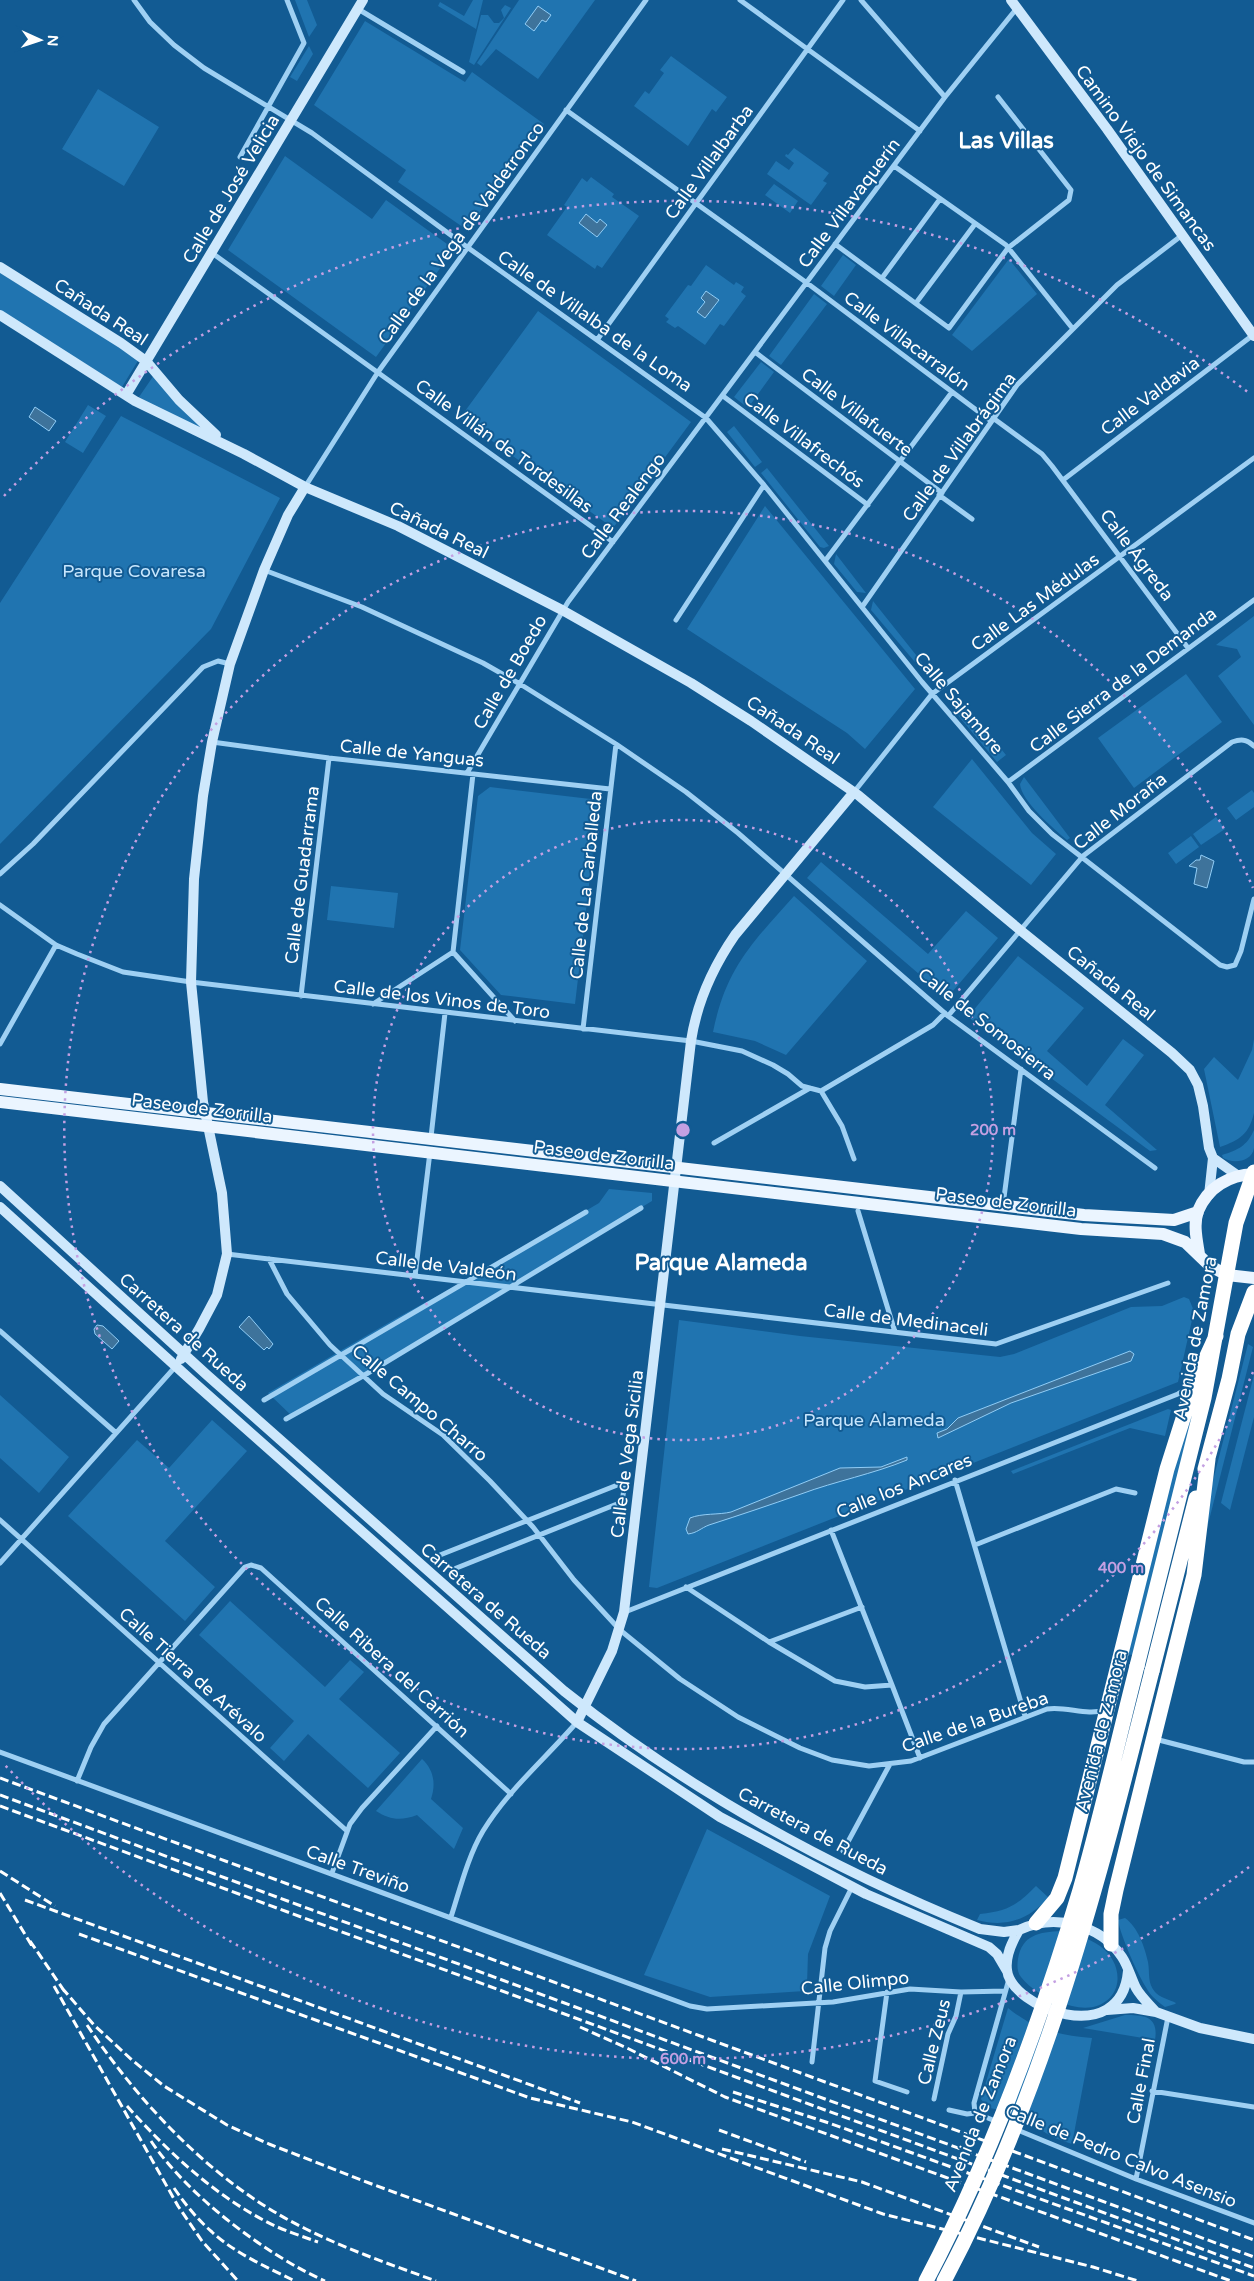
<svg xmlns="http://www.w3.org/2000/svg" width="1254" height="2281" font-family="'Varela Round',sans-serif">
	<rect width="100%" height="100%" fill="#125b93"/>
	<path fill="#2074b0" d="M295,0H307L317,25L309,37Z
		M473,0H483L476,29L438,6L440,2L464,16Z
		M519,0H595L538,79L496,49L481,66L477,63Z
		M505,5L511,8L474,65L469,62L481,15H488L494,23H499L504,18L501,10Z
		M365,21L465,82L472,72L544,124L467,230L398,182L406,170L314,105Z
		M309,46L313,54L297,81L290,77Z
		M671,56L727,97L716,112L712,109L688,146L634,106L645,91L649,94L664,73L660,70Z
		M98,89L159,127L124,186L62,149Z
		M794,148L829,173L823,181L827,183L811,205L767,174L776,161L789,170L794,163L785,156L786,154L788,155Z
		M285,156L372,219L386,200L454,249L376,357L228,250Z
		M591,177L614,194L612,197L639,216L602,268L597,265L595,269L547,235L567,207L564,205L582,178L587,182Z
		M774,184L798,201L790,213L765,195Z
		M843,255L856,265L834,296L821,286Z
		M1009,259L1037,294L972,351L952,335Z
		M706,265L734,285L736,282L744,287L741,292L746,296L724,326L720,324L705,345L678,326L675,328L666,322L669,319L665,316L688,285L691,286Z
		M0,273L139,359L122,387L0,311Z
		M814,294L827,304L781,365L769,356Z
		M538,311L691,422L613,528L460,418Z
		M761,362L774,372L748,408L734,397Z
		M154,375L211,434L164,412L139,397Z
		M88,405L106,416L83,453L65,442Z
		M121,416L280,498L211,629L0,844V603Z
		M734,426L762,462L755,467L727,432Z
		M767,468L829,546L824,548L820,547L761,473Z
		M765,506L915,689L865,749L847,733L687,629Z
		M836,554L866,593L857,592L834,564Z
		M873,601L928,670L925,674L871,610Z
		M1254,616V725L1218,676L1241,657L1237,649L1216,645Z
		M1186,674L1222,722L1134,788L1098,738Z
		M965,705L1006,755L997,762L956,713Z
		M972,759L1032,833L1056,854L1031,885L933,807Z
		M1024,777L1070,838L1067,840C1054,829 1021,801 1020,784Z
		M490,787L599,800L575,1004L501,995L460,950L478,796Z
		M1252,790L1254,793V807L1236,820L1227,808Z
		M1216,817L1225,829L1201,845L1193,834Z
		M1191,836L1199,847L1176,864L1168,853Z
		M821,862L928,954L966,911L998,938L947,998L807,878Z
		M331,886L398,893L394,928L327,920Z
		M794,896L867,961L786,1055L755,1041L713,1032C726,968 752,943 794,896Z
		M1018,956L1084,1008L1047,1051L1087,1086L1123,1039L1144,1055L1105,1105L1157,1150L1150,1151L968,1017Z
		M1254,1039V1113C1249,1134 1240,1140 1220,1147L1204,1069L1214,1057L1238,1080L1252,1050Z
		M1254,1130C1254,1136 1254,1142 1254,1148C1252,1162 1233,1164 1223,1158L1222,1155C1238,1150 1247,1146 1254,1130Z
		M609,1189L652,1193V1201L293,1417L268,1393L395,1319L494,1265L599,1203Z
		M1184,1297L1189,1299L1194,1311L1178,1382L657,1588L649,1587L679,1320L800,1336L1000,1357L1014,1354L1131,1307L1162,1306Z
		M1248,1344L1253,1347L1202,1548L1210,1492Z
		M1254,1375V1417L1230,1510L1221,1503Z
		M1202,1380L1133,1655L1125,1654L1176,1457Z
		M0,1395L69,1457L39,1493L0,1458Z
		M1168,1409L1171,1410L1165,1436L1130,1428L1013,1474L1011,1471Z
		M212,1420L247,1451L165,1541L215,1587L185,1621L68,1516L137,1440L169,1468Z
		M230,1601L325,1687L350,1660L364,1672L339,1699L400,1753L368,1788L308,1734L284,1761L270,1748L294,1721L199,1635Z
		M422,1759C434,1770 436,1784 431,1799L463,1828L454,1849L417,1815C401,1821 390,1820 376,1811Z
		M707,1829L830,1896L808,1954L807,1984L805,1991L710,1997L644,1975Z
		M1036,1886L1049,1898C1028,1919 1007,1928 977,1920L980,1914C1008,1911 1016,1906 1036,1886Z
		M1125,1918C1138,1927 1145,1948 1148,1962C1150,1973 1147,1983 1155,1992C1159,1997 1170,2000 1176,2003L1175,2004L1165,2007C1161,2004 1157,2001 1153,1997C1142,1986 1120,1935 1118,1920Z
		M1061,1931C1074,1934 1089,1938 1100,1946C1124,1963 1125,1999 1093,2007C1081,2009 1070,2006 1059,2002C1045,1997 1030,1989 1021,1977C1017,1972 1017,1965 1018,1959C1022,1935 1039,1932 1061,1931Z
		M1008,2008C1035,2030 1058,2035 1092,2038L1072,2144C1064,2141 1056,2139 1049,2135C1031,2124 1010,2109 987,2108L981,2099Z
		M1125,2015C1144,2015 1159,2016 1155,2040L1083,2028Z"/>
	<path fill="#3e739b" stroke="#91cdf6" d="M538,6L551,15L546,22L542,20L534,31L525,24Z
		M586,214L597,223L600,219L607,225L597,237L579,223Z
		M706,291L719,300L705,318L697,312L705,302L701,298Z
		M35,407L56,421L49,431L29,417Z
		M1201,855L1214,861L1207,888L1194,884L1197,868L1189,866L1196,860H1200Z
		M249,1316L273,1344L269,1349L267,1347L264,1350L239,1327Z
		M97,1325L103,1326L119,1341L112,1349L95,1334L94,1329Z
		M1130,1351L1134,1354L1131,1361L1011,1403L938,1438L937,1433L947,1429L958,1418Z
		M907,1457V1460C873,1474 836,1481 801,1494C770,1505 740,1515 709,1525C701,1528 697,1533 688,1534L686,1529L690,1518C702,1513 719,1515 731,1512L840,1468L881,1467Z"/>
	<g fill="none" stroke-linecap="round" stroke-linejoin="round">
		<path stroke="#9fd0f3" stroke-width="5" d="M134,0L150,22L174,45L204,68L312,133L467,247L706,418L764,485L922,682L1008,782L1029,811L1052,834L1220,965L1227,967L1235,965L1241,951L1254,899
			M740,0L920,131
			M861,0L945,97
			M358,9L463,72
			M566,110L807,283L991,421
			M240,157L304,43L287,0
			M894,166L1006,245L1073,329
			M835,244L949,328L1008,248L1069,200L1071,190L998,97
			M212,253L613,542
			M882,278L940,199
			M916,303L975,224
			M597,340L843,0
			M755,352L942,493
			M723,396L868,505
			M993,418L1042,454L1052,466L1188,648
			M1063,480L1253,335
			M305,487L378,372L646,0
			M939,495L972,519
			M825,561L952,392
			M264,570L362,607L483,663L520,684L616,744L686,792L738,833L948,1016L1155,1168
			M862,607L1017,385L1117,285L1181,236
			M676,620L764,485
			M212,742L329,758L610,789
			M467,773L568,602L945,97L1017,8
			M473,774L453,952L515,1021
			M1008,782L1254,600
			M854,792L932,694L1254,458
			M0,874L33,844L203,667L218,661L230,664
			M0,905L56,945L77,954L123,972L191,982L691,1041L742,1051L773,1065L788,1074L802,1086L821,1091L842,1126L854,1159
			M301,996L329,758
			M373,1004L453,952
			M948,1016L1083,856L1232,742C1241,739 1246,739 1254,746
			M583,1029L616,744
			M0,1044L56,945
			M821,1091L933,1025L945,1013
			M431,1137L445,1013
			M714,1143L810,1088
			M1003,1205L1021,1069
			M858,1211L895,1332
			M227,1254L996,1344L1168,1283
			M269,1259L287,1294L330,1345L383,1394L443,1435L490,1481L533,1527L574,1580L620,1630L680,1679L738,1717L800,1748L832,1760L869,1766L911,1761L1047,1709C1067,1706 1086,1716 1105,1710
			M415,1276L430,1152
			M0,1331L115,1432
			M264,1400L586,1212
			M286,1419L363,1376L641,1208
			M955,1480L1025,1716
			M0,1520L347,1831
			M831,1530L892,1685L865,1687L835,1681L769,1642L862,1607
			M975,1545L1116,1489L1135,1493
			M440,1555L625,1482L622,1502L454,1569
			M0,1563L176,1366
			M686,1587L769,1642
			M625,1612L1178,1394L1188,1388
			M892,1685L920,1758
			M1155,1739L1244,1762H1254
			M0,1752L690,2006L707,2009L833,2002L910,1989L961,1992L1005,1991
			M77,1781L91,1747L104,1724L245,1567L251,1565L261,1568L511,1794
			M843,1851L890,1764
			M332,1873L350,1824L362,1808L437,1726
			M451,1917C460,1889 468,1856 483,1831C508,1790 546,1758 577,1722
			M887,1992L875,2081L907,2092
			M812,2062L825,1948L830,1931L852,1887
			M1152,2091L1254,2107
			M934,2099L948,2034L956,2016L961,1992
			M949,2110L967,2114L975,2113L998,2122
			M975,2113L974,2103L1009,1979
			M1015,2129L1136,2179L1254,2223
			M1136,2179L1168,2017"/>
		<path stroke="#cee8fc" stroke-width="10" d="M1011,0L1107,129L1254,336
			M0,267L121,343L146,361L179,400L216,435
			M0,315L135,401L244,454L305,487L398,526L562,610L691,683L751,721L858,795L1020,930L1172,1053L1190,1070L1198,1085L1203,1106L1209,1148L1213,1158L1209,1195
			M126,395L363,0
			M1213,1158L1237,1175
			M0,1186L207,1375L564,1691C689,1791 832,1869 980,1929L1004,1932L1019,1930
			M0,1207L191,1380L577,1722L720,1817L866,1894L989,1947L997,1954L1007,1971
			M181,1359L199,1329L217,1295L227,1254L222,1193L203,1102L191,982L194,879L203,796L212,742L230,664L264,570L288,515L305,487
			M577,1722L612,1651L624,1612L691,1041C697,1002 713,967 735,935L854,792
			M1128,1971C1121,2050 1011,2008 1007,1970C1005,1956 1012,1942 1019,1930C1054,1913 1100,1924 1122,1957C1128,1966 1131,1978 1136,1988C1141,1997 1149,2004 1156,2012
			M1107,2010L1133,2008L1156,2012L1200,2028L1254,2039"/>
		<path stroke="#ebf5ff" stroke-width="12" d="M0,1089L1084,1215L1174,1220L1198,1212
			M0,1102L1081,1229L1163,1234L1185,1242L1210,1266L1227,1275L1254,1278
			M1199,1254C1197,1241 1193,1224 1198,1211C1208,1187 1229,1175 1254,1174"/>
		<path stroke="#fff" stroke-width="15" d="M1205,1469L1229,1379L1238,1334L1254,1292
			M1137,1666L1204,1398L1236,1223L1254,1172
			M1152,1671L1196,1498
			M1036,1923L1057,1898L1065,1878L1167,1469L1194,1384L1216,1336
			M1111,1944V1914L1116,1890L1194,1575L1208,1459"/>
		<path stroke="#fff" stroke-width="3" stroke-dasharray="9 4" stroke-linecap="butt" d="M0,1778L1254,2240
			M0,1795L1254,2257
			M0,1806L1254,2268
			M0,1871L55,1906
			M0,1893L32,1946
			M25,1900L580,2103
			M79,1934L530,2098L632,2122L883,2214L1093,2267L1138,2281
			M30,1941L65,1992
			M54,1986L178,2206L202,2241L238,2281
			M62,1988L94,2025L132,2060L164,2086L227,2125L269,2144L369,2183L636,2281
			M87,2025C142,2107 217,2186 306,2229C348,2250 392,2265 436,2281
			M580,2027L629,2049L725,2097L1231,2281
			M733,2092L829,2123L1254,2276
			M127,2106C170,2154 217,2198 275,2226C289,2232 304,2237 318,2242
			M719,2130L806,2162
			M151,2141C187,2195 266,2255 325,2281
			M722,2149L862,2182L1039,2247
			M174,2188C185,2204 197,2219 212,2232C233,2252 268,2268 295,2281"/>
		<path stroke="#fff" stroke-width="15" d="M926,2281C991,2157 1040,2024 1080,1890C1101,1816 1118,1741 1137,1666
			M944,2281C1046,2089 1099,1880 1152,1671"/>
	</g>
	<g fill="none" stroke="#c4a0e2" stroke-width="2.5" stroke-dasharray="2.5 5">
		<circle cx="683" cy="1130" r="310"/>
		<path d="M1253 1372A619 619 0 1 1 1253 888"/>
		<path d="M1249 1867A929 929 0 0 1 4 1764M4 496A929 929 0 0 1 1249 393"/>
	</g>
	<g text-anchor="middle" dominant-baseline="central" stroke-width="4" stroke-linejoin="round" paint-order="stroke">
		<g font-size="18" fill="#fff" stroke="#125b93">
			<text transform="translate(1146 158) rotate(54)">Camino Viejo de Simancas</text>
			<text transform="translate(709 162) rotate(-54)">Calle Villalbarba</text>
			<text transform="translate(231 189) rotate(-59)">Calle de José Velicia</text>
			<text transform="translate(849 203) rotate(-53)">Calle Villavaquerín</text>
			<text transform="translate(461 233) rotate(-54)">Calle de la Vega de Valdetronco</text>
			<text transform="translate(101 312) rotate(33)">Cañada Real</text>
			<text transform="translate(595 321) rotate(35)">Calle de Villalba de la Loma</text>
			<text transform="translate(907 341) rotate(37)">Calle Villacarralón</text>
			<text transform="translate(1150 396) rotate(-37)">Calle Valdavia</text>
			<text transform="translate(857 412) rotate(37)">Calle Villafuerte</text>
			<text transform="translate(804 440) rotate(37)">Calle Villafrechós</text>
			<text transform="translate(504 446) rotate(36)">Calle Villán de Tordesillas</text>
			<text transform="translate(959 447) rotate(-54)">Calle de Villabrágima</text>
			<text transform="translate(623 506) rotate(-53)">Calle Realengo</text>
			<text transform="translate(439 530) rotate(26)">Cañada Real</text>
			<text transform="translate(1137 555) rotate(53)">Calle Ágreda</text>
			<text transform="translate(1035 602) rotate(-36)">Calle Las Médulas</text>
			<text transform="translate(510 672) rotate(-60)">Calle de Boedo</text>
			<text transform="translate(1123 680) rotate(-37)">Calle Sierra de la Demanda</text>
			<text transform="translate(959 703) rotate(50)">Calle Sajambre</text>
			<text transform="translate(793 730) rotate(34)">Cañada Real</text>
			<text transform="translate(412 753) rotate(6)">Calle de Yanguas</text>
			<text transform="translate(1120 811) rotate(-38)">Calle Moraña</text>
			<text transform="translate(302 875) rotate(-83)">Calle de Guadarrama</text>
			<text transform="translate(586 885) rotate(-84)">Calle de La Carballeda</text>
			<text transform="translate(1111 983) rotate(39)">Cañada Real</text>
			<text transform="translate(442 999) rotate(7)">Calle de los Vinos de Toro</text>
			<text transform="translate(987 1024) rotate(38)">Calle de Somosierra</text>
			<text transform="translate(202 1108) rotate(7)">Paseo de Zorrilla</text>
			<text transform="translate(604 1155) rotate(7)">Paseo de Zorrilla</text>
			<text transform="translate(1006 1202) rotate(7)">Paseo de Zorrilla</text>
			<text transform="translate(446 1266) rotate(7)">Calle de Valdeón</text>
			<text transform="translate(906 1320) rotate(7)">Calle de Medinaceli</text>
			<text transform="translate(184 1332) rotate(42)">Carretera de Rueda</text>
			<text transform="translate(1195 1338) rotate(-79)">Avenida de Zamora</text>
			<text transform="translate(420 1403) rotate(40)">Calle Campo Charro</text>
			<text transform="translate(627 1454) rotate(-83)">Calle de Vega Sicilia</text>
			<text transform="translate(904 1486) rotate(-22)">Calle los Ancares</text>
			<text transform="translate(486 1601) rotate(41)">Carretera de Rueda</text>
			<text transform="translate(392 1667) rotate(42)">Calle Ribera del Carrión</text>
			<text transform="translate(193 1675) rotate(42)">Calle Tierra de Arévalo</text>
			<text transform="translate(975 1722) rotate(-19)">Calle de la Bureba</text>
			<text transform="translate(1101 1731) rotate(-76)">Avenida de Zamora</text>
			<text transform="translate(813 1831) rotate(28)">Carretera de Rueda</text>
			<text transform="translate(358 1869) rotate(20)">Calle Treviño</text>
			<text transform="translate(855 1983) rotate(-6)">Calle Olimpo</text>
			<text transform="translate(934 2042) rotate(-76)">Calle Zeus</text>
			<text transform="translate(1141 2081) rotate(-79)">Calle Final</text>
			<text transform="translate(980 2114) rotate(-68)">Avenida de Zamora</text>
			<text transform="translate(1121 2156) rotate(22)">Calle de Pedro Calvo Asensio</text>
		</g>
		<g font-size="18" fill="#c7e6fd" stroke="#125b93">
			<text x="134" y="571">Parque Covaresa</text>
			<text x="874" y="1420">Parque Alameda</text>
		</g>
		<g font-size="22" font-weight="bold" fill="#fff" stroke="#125b93">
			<text x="1006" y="141">Las Villas</text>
			<text x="721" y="1263">Parque Alameda</text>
		</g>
	</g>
	<circle cx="683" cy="1130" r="8" fill="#c4a0e2" stroke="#125b93" stroke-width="2.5"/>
	<g font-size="15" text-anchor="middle" font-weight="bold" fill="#c4a0e2" stroke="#125b93" stroke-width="4" stroke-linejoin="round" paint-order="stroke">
		<text x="993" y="1135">200 m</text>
		<text x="1121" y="1573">400 m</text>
		<text x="683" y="2064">600 m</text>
	</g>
	<g transform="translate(40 40) rotate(93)" stroke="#125b93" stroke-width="4" paint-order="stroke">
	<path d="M0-4L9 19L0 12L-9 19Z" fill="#ffffff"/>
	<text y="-8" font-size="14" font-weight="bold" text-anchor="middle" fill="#ffffff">N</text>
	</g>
</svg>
